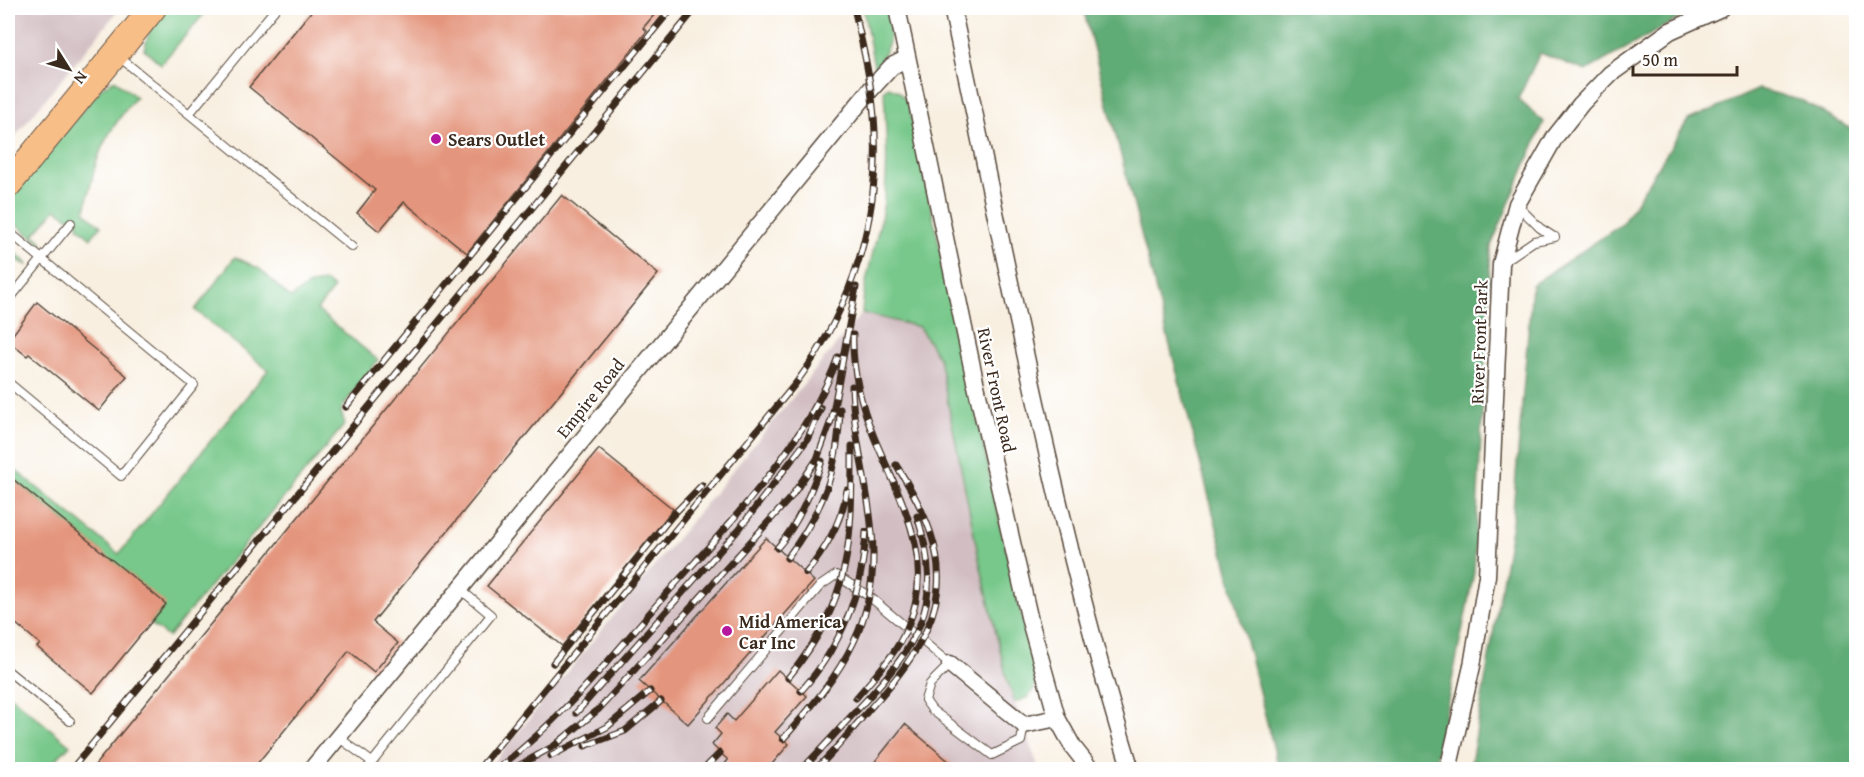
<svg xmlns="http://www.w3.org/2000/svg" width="1864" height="777" font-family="'Gentium Book Plus',serif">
	<rect width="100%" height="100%" fill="#fff"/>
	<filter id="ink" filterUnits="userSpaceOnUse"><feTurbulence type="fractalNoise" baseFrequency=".0167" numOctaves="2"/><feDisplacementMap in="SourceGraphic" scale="12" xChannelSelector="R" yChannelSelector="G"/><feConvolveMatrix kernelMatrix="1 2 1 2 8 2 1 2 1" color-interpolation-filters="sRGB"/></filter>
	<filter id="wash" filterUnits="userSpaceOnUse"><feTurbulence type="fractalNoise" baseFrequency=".008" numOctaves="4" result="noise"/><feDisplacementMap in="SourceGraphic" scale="24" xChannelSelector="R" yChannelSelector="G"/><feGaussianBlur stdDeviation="1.35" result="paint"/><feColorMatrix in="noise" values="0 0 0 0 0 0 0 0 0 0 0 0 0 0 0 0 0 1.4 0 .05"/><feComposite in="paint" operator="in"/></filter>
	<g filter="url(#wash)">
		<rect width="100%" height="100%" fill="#f8efe0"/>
		<path fill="#d2bec2" d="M8,8H120L8,145Z
			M862,313L919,327L939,358L979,559L1007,680L1039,769L487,770Z"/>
		<path fill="#77c88a" stroke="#597954" stroke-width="1.5" d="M166,8H209L161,64L144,49L150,30Z
			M863,8H889L890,12L889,43L875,71Z
			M115,80L136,97C100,140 95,158 85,212L101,226L91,238L78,227L79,224L56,209L34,235L43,243L42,245L8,218V201L102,87Z
			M889,87L898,91L908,102L1012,577L1035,670V687L1029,697L1015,702L1007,680L979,559L939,358L919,327L862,313C864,280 874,251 881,219C890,177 886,133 884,90Z
			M8,247L26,262L27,265L15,259L8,268Z
			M235,257L260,269L290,298L310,284L326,282L334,288L317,310L378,360L343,406L341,412L345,424L168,637L150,623L165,604L8,475V464L119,554L268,370L195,310Z
			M8,694L70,745L47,769H8Z"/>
		<path fill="#61ac76" stroke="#4e6b4a" stroke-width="1.5" d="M1083,8H1697L1586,71L1540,53L1518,99L1544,122L1491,246L1474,573L1434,769H1279Z
			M1759,89L1803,101L1856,132V769H1470L1512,523L1532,285L1622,224L1688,120Z"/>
		<g id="blocks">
			<path fill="#e4957d" d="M314,8H660L643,28L647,31L467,253L404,202L379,231L357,213L375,190L249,87Z
				M562,195L658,274L373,622L398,643L374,672L349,651L252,770H91Z
				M37,302L127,376L99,411L29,354L27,356L8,341Z
				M599,449L673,509L562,646L487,586Z
				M8,475L166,604L93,693L37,647L40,644L8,617Z
				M766,538L814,581L688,724L639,681Z
				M778,670L807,696L775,732L789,744L767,770H720L728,760L712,745L721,734L715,728L727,714L734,721Z
				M905,724L959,770H879L873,764Z"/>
		</g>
	</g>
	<g filter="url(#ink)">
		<use href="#blocks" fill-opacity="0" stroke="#57483b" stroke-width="1.5"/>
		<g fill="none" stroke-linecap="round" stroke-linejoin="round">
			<defs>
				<path id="service" d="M118,56L352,247
					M189,114L276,8
					M1517,205L1540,228L1554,237
					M8,231L194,385L121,476L8,382
					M1506,260L1534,241L1555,237
					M8,301L71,223
					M8,671L70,721
					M708,718L820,586L836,575L870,597L950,664L930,684L925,700L932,710L992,755L1021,741L1024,725
					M338,737L372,762
					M366,770L491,615L460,589"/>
				<path id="minor" d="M897,8L975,381L1030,621L1057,718L1073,747L1091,770
					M952,8C1007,262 1054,521 1131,770
					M950,664L1024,725L1057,718
					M311,770L871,89L892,66L906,59
					M1448,770L1472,666L1487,576L1501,264L1517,204L1555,137L1581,104L1610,74L1670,31L1721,8"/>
				<path id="primary" d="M8,185L153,8"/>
			</defs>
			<use href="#service" stroke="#57483b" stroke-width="10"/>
			<use href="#minor" stroke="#57483b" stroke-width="19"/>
			<use href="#primary" stroke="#57483b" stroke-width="28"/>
			<use href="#service" stroke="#fff" stroke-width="8"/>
			<use href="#minor" stroke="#fff" stroke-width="16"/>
			<use href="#primary" stroke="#f7be88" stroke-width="26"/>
			<defs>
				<path id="rail" d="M853,335C852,369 861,405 874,437C899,497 938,560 907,628C896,654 875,676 856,698
					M346,407L672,8
					M777,548C799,523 811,492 822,461
					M787,558C824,509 838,470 840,409
					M806,573C826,549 842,520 847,490
					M553,663L671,517L702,485
					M788,678C852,599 852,543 852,446
					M801,691C842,645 862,594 866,532
					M576,713L740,528L807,440L821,408
					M783,739C843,672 883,618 871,523C866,477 853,432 852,386
					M585,746L625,731L661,701
					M551,756L607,727L650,691
					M71,770L696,8
					M478,770L796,383C854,306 882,212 874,116C871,79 862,43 854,8
					M496,770C559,722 608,661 660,601C724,529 805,448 838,357
					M511,770L554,746L599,709L791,497L817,459L832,418L856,287
					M703,770L720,753
					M801,770C821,750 839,729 858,709C918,644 946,606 917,516
					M815,770C836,750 854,727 873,705C951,619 960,564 896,465"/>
			</defs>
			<use href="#rail" stroke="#3b2a1e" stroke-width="7"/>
			<use href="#rail" stroke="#fff" stroke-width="4.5" stroke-dasharray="14" stroke-linecap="butt"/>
		</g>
	</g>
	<g fill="#b5179e" stroke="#fff" stroke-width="2">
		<circle cx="436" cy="139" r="6"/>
		<circle cx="727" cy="631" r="6"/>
	</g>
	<g text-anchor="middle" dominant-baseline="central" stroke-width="4.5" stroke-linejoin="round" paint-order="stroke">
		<g font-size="18" font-weight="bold" fill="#3b2a1e" stroke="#fff" text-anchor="start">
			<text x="448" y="139">Sears Outlet</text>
			<text x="739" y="621">Mid America<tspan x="739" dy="21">Car Inc</tspan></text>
		</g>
		<g font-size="18" fill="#3b2a1e" stroke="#fff">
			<text transform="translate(1479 342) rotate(-88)">River Front Park</text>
			<text transform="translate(997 390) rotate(78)">River Front Road</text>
			<text transform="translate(590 398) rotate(-51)">Empire Road</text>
		</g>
	</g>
	<rect width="1864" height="777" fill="none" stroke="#fff" stroke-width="30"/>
	<g transform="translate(69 69) rotate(127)" stroke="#ffffff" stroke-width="4.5" paint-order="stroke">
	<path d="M0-4.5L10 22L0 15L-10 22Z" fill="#3b2a1e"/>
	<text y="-9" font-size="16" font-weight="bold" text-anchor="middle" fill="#3b2a1e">N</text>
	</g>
	<path d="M1633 66v9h104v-9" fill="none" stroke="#3b2a1e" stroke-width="3"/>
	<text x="1642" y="66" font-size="18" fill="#3b2a1e" stroke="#ffffff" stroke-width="4.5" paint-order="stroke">50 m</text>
</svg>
